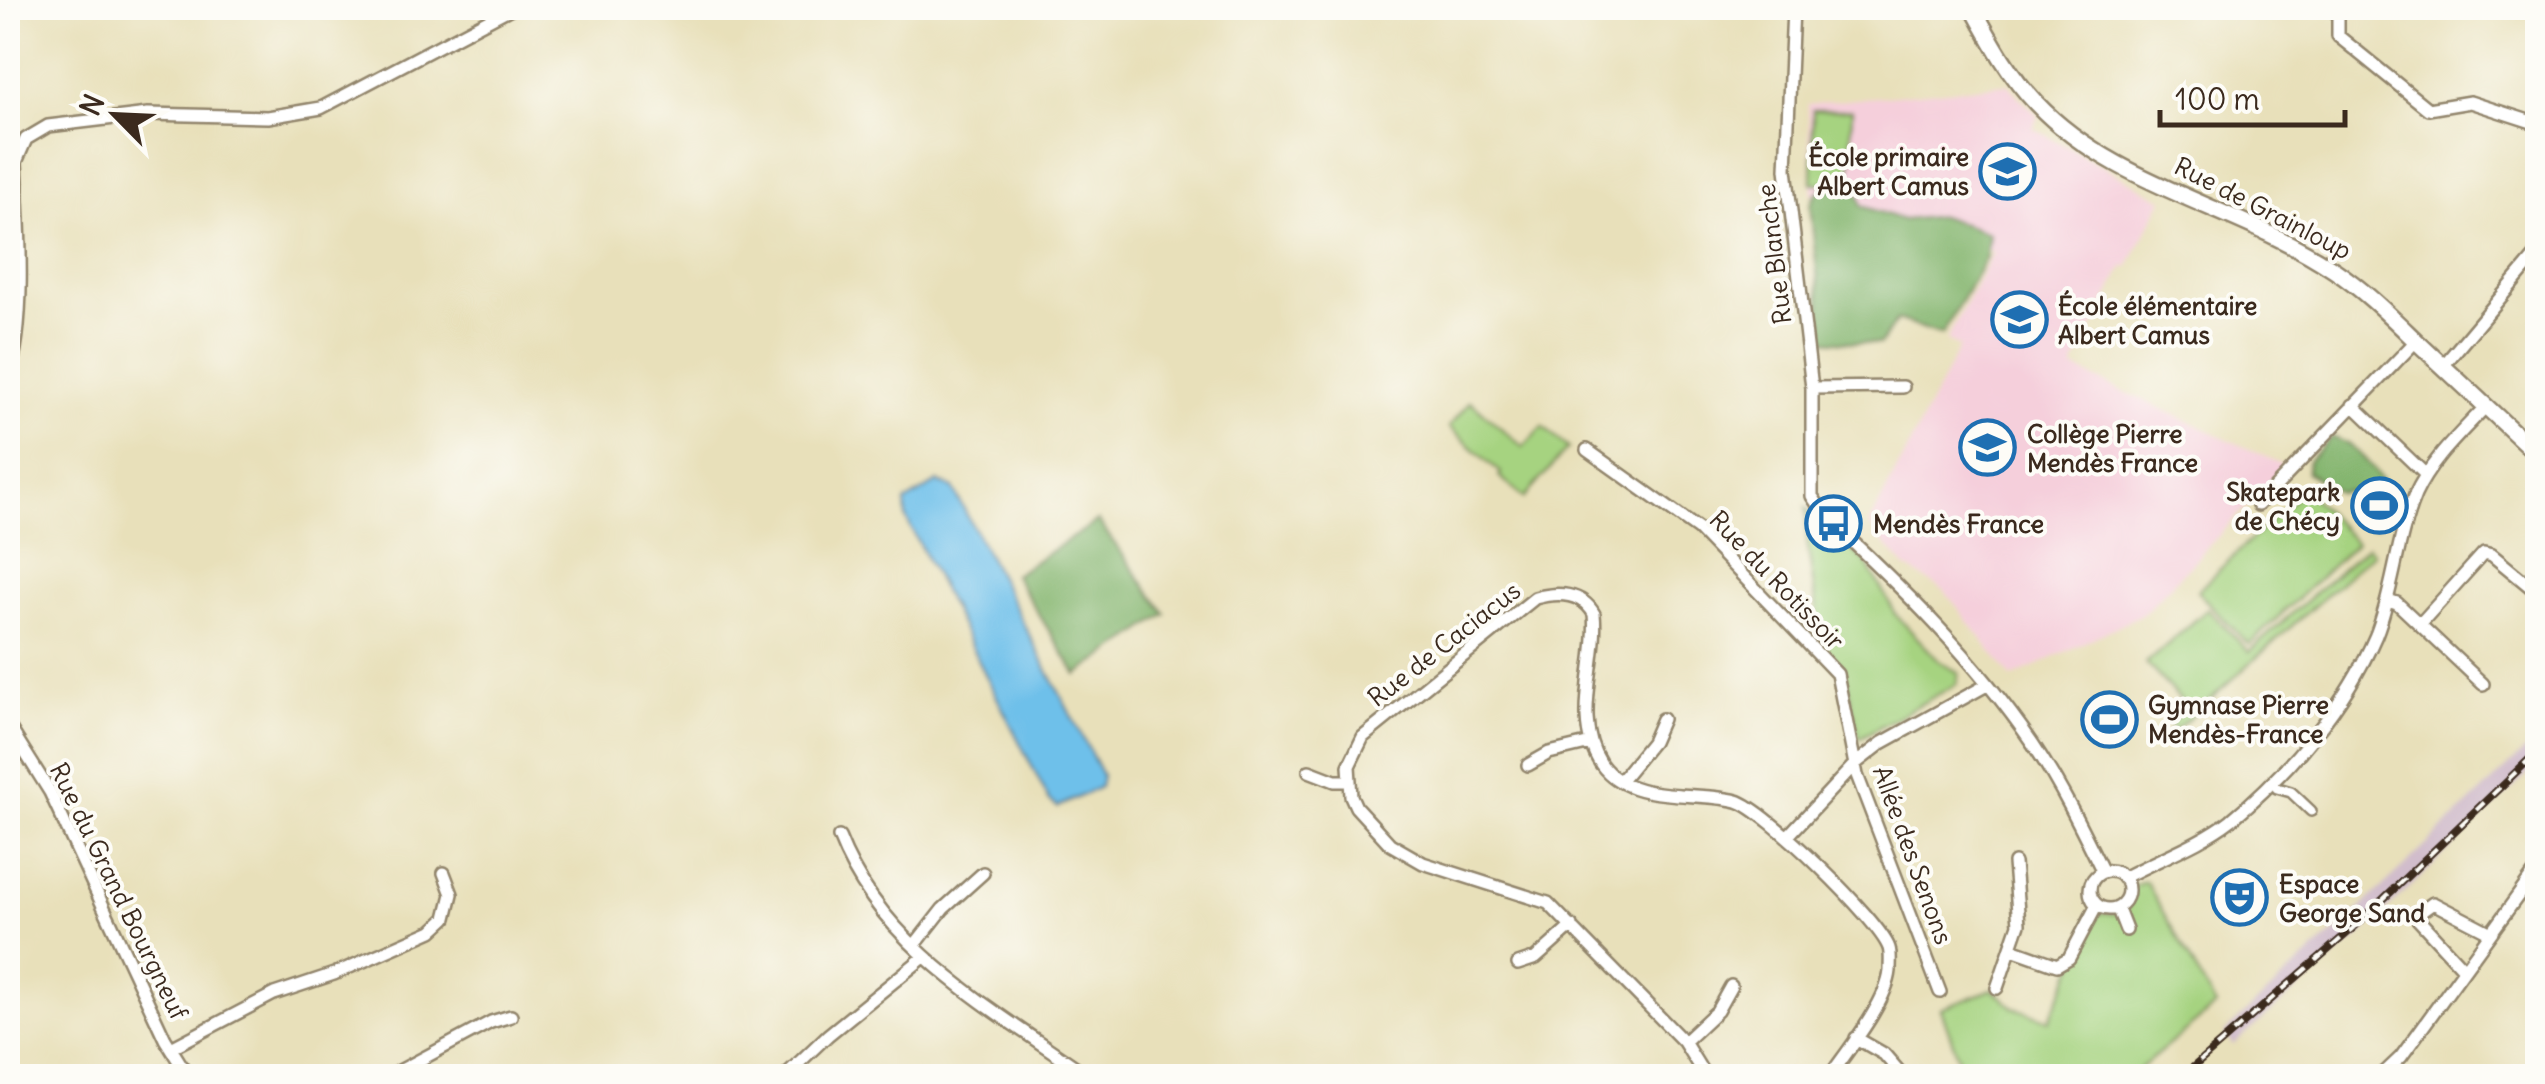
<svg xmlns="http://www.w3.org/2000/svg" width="2545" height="1084" font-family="Delius,sans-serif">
	<rect width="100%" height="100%" fill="#fdfcf7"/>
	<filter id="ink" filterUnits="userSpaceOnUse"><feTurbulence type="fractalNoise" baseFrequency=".01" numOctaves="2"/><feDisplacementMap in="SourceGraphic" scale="20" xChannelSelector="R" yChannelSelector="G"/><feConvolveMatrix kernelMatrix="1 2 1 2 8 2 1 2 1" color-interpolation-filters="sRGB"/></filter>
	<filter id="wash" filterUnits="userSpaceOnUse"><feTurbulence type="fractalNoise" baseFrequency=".0048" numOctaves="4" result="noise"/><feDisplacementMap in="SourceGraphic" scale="40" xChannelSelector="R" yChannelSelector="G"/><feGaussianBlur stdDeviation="2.25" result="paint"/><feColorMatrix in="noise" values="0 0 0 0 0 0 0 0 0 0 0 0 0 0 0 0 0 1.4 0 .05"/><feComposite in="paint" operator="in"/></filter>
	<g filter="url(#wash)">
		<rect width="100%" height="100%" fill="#e8e0ba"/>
		<path fill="#f5cfdb" d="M2007,84L2038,116L2033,128L2163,199L2128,268L2123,267L2073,368L2286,466L2144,613L2012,678L1944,590L1906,568L1869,525L1959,347L1946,341L1993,252L1812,195L1808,104Z"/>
		<path fill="#d1bdcc" d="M2537,739V765L2361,935L2233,1045L2224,1033L2346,922Z"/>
		<path fill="#a6d380" stroke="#707e4f" stroke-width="2.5" d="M1813,110H1852L1850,184L1812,183Z
			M1470,401L1523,447L1543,426L1568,448L1524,498L1499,476L1501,473L1449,427Z
			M2304,489L2356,543L2249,645L2197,591Z
			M1806,508L1866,562L1897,616L1939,661L1959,673L1957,684L1859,738L1844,667L1822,644L1807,541Z
			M2367,546L2373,553L2175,731L2169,724L2187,707L2146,663L2208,609L2249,652Z
			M2146,882L2216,1006L2131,1076H1932L1960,1063L1941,1009L1993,989L2013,1007L2049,1020L2098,913L2112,914L2126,909L2133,896L2132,886Z"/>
		<path fill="#84b56e" stroke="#607046" stroke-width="2.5" d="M1824,188H1848L1859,194L1862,206L1903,220L1941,216L1989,233L1986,257L1942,335L1897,320L1880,344L1824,340L1810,205L1816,193Z
			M2331,437C2359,444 2380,477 2394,500L2375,527L2365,526L2351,512L2349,491L2339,493L2307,472L2308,461Z
			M1098,521L1166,614L1077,675L1014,575Z"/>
		<path fill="#6ec0ea" stroke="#547584" stroke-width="2.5" d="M938,482L953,488L1102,775L1100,787L1058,807L1049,800L906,518L905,502Z"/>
	</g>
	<g filter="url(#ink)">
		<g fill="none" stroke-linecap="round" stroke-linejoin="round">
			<defs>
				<path id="pedestrian" d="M2277,788L2291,792L2311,811"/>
				<path id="minor" d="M1793,8L1786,169L1812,388V496L1826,517C1901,586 1975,659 2033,744C2060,784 2082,829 2103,872
					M2338,8V36L2428,109L2470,102L2538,124
					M2443,366L2538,253
					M8,377C27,324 19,219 16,162L26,139L48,126L148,114L268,117L321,108L511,8
					M1812,388L1903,387
					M2353,405L2426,475
					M1587,450L1698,529L1837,674L1857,775L1940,992
					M2258,505L2416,341
					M2388,600L2397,603L2483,684
					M2420,624L2484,553L2492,555L2538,593
					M8,725L50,792L165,1039L188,1076
					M1528,765L1549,753L1591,743
					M1309,771L1335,781H1348
					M1621,780L1652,742L1662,719
					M839,837C883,950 994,1009 1088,1076
					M1787,837L1855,764L1882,743L1987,685
					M2090 890a19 19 0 1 1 38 0a19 19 0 1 1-38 0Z
					M2123,878C2158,859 2200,844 2231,820C2289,772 2346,705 2376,635C2394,590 2396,540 2415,495C2431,460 2460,434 2486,406
					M2117,907L2126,930
					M914,946L943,909L983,873
					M2012,949L2057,965L2069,958L2097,905
					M1518,964L1536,958L1572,926
					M2464,969L2415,916L2433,903L2491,933
					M1997,988L2019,924L2014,863
					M1856,1038L1884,1054L1903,1076
					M1684,1042L1717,1011L1731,986
					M171,1048L274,994L334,974L432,931L446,918L452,894L444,873
					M554,1074L555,1076
					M390,1076L491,1022L511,1016
					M785,1076L828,1035L924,957
					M1705,1076L1684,1042L1548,903L1423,863L1390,844L1356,807L1351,796L1349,766L1363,737L1535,598C1557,592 1582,592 1594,614C1599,662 1571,719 1601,764C1630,805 1695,790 1737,801C1765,809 1879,920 1889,948C1891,954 1890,964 1890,971C1887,1002 1848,1050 1830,1076
					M2381,1076L2401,1057L2538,868"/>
				<path id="tertiary" d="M1973,8C1991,41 2009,75 2036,103C2115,187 2241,207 2334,270C2364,290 2389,315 2415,340C2456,378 2497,417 2538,455"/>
			</defs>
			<use href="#pedestrian" stroke="#92856c" stroke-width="14"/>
			<use href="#minor" stroke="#92856c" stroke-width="16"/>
			<use href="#tertiary" stroke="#92856c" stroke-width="20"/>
			<use href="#pedestrian" stroke="#fff" stroke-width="9"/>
			<use href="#minor" stroke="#fff" stroke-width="11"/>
			<use href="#tertiary" stroke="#fff" stroke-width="15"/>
			<defs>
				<path id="rail" d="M2183,1076L2352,929L2538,751"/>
			</defs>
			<use href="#rail" stroke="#3b2a1e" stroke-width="8"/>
			<use href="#rail" stroke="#fdfcf7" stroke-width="4" stroke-dasharray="11" stroke-linecap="butt"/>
		</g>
	</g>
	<defs>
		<symbol id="school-ring" viewBox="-11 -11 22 22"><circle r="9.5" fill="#fdfcf7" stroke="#1f6fb2" stroke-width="1.5"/><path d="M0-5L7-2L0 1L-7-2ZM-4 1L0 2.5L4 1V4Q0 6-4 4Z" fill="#1f6fb2"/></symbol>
		<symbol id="stadium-ring" viewBox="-11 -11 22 22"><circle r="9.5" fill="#fdfcf7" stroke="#1f6fb2" stroke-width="1.5"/><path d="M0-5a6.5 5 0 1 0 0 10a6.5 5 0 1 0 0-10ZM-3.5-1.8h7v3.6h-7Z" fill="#1f6fb2"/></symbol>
		<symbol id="bus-ring" viewBox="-11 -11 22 22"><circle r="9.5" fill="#fdfcf7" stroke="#1f6fb2" stroke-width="1.5"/><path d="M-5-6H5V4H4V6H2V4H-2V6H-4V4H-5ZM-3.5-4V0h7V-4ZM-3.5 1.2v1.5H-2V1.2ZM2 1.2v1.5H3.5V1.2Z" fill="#1f6fb2"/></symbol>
		<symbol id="theatre-ring" viewBox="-11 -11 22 22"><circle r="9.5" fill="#fdfcf7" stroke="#1f6fb2" stroke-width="1.5"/><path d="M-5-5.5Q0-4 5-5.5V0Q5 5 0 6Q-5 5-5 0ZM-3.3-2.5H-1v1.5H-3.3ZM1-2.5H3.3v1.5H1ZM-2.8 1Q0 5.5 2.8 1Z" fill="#1f6fb2"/></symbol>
	</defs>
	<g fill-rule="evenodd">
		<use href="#school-ring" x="1976" y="140" width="63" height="63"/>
		<use href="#school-ring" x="1988" y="288" width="63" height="63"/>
		<use href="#school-ring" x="1956" y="416" width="63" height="63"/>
		<use href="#stadium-ring" x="2348" y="474" width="63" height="63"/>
		<use href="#bus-ring" x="1802" y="492" width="63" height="63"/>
		<use href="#stadium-ring" x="2078" y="688" width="63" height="63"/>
		<use href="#theatre-ring" x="2208" y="866" width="63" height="63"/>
	</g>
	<g text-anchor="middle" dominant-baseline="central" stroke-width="8" stroke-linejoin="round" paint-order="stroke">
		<g font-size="25" font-weight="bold" fill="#3b2a1e" stroke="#fdfcf7" text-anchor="start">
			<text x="1969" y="157" text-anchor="end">École primaire<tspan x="1969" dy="29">Albert Camus</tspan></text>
			<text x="2058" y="306">École élémentaire<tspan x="2058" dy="29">Albert Camus</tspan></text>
			<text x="2027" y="434">Collège Pierre<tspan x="2027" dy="29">Mendès France</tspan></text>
			<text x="2340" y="492" text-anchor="end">Skatepark<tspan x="2340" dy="29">de Chécy</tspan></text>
			<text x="1873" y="524">Mendès France</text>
			<text x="2148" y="705">Gymnase Pierre<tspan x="2148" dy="29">Mendès-France</tspan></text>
			<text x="2279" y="884">Espace<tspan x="2279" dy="29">George Sand</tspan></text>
		</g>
		<g font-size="25" fill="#3b2a1e" stroke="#fdfcf7">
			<text transform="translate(2263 208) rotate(27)">Rue de Grainloup</text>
			<text transform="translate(1774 254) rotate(-97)">Rue Blanche</text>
			<text transform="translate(1777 580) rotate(46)">Rue du Rotissoir</text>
			<text transform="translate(1444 644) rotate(-38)">Rue de Caciacus</text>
			<text transform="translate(1913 855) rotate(70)">Allée des Senons</text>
			<text transform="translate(119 891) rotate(64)">Rue du Grand Bourgneuf</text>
		</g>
	</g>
	<rect width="2545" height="1084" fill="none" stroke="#fdfcf7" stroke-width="40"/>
	<g transform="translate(115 115) rotate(294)" stroke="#fdfcf7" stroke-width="8" paint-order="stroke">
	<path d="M0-8L18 38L0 25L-18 38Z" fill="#3b2a1e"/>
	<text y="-15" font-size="28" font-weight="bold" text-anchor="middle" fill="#3b2a1e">N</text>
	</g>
	<path d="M2160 110v15h185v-15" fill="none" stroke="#3b2a1e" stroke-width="5"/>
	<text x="2175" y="110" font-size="30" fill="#3b2a1e" stroke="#fdfcf7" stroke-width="8" paint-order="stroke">100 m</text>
</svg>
